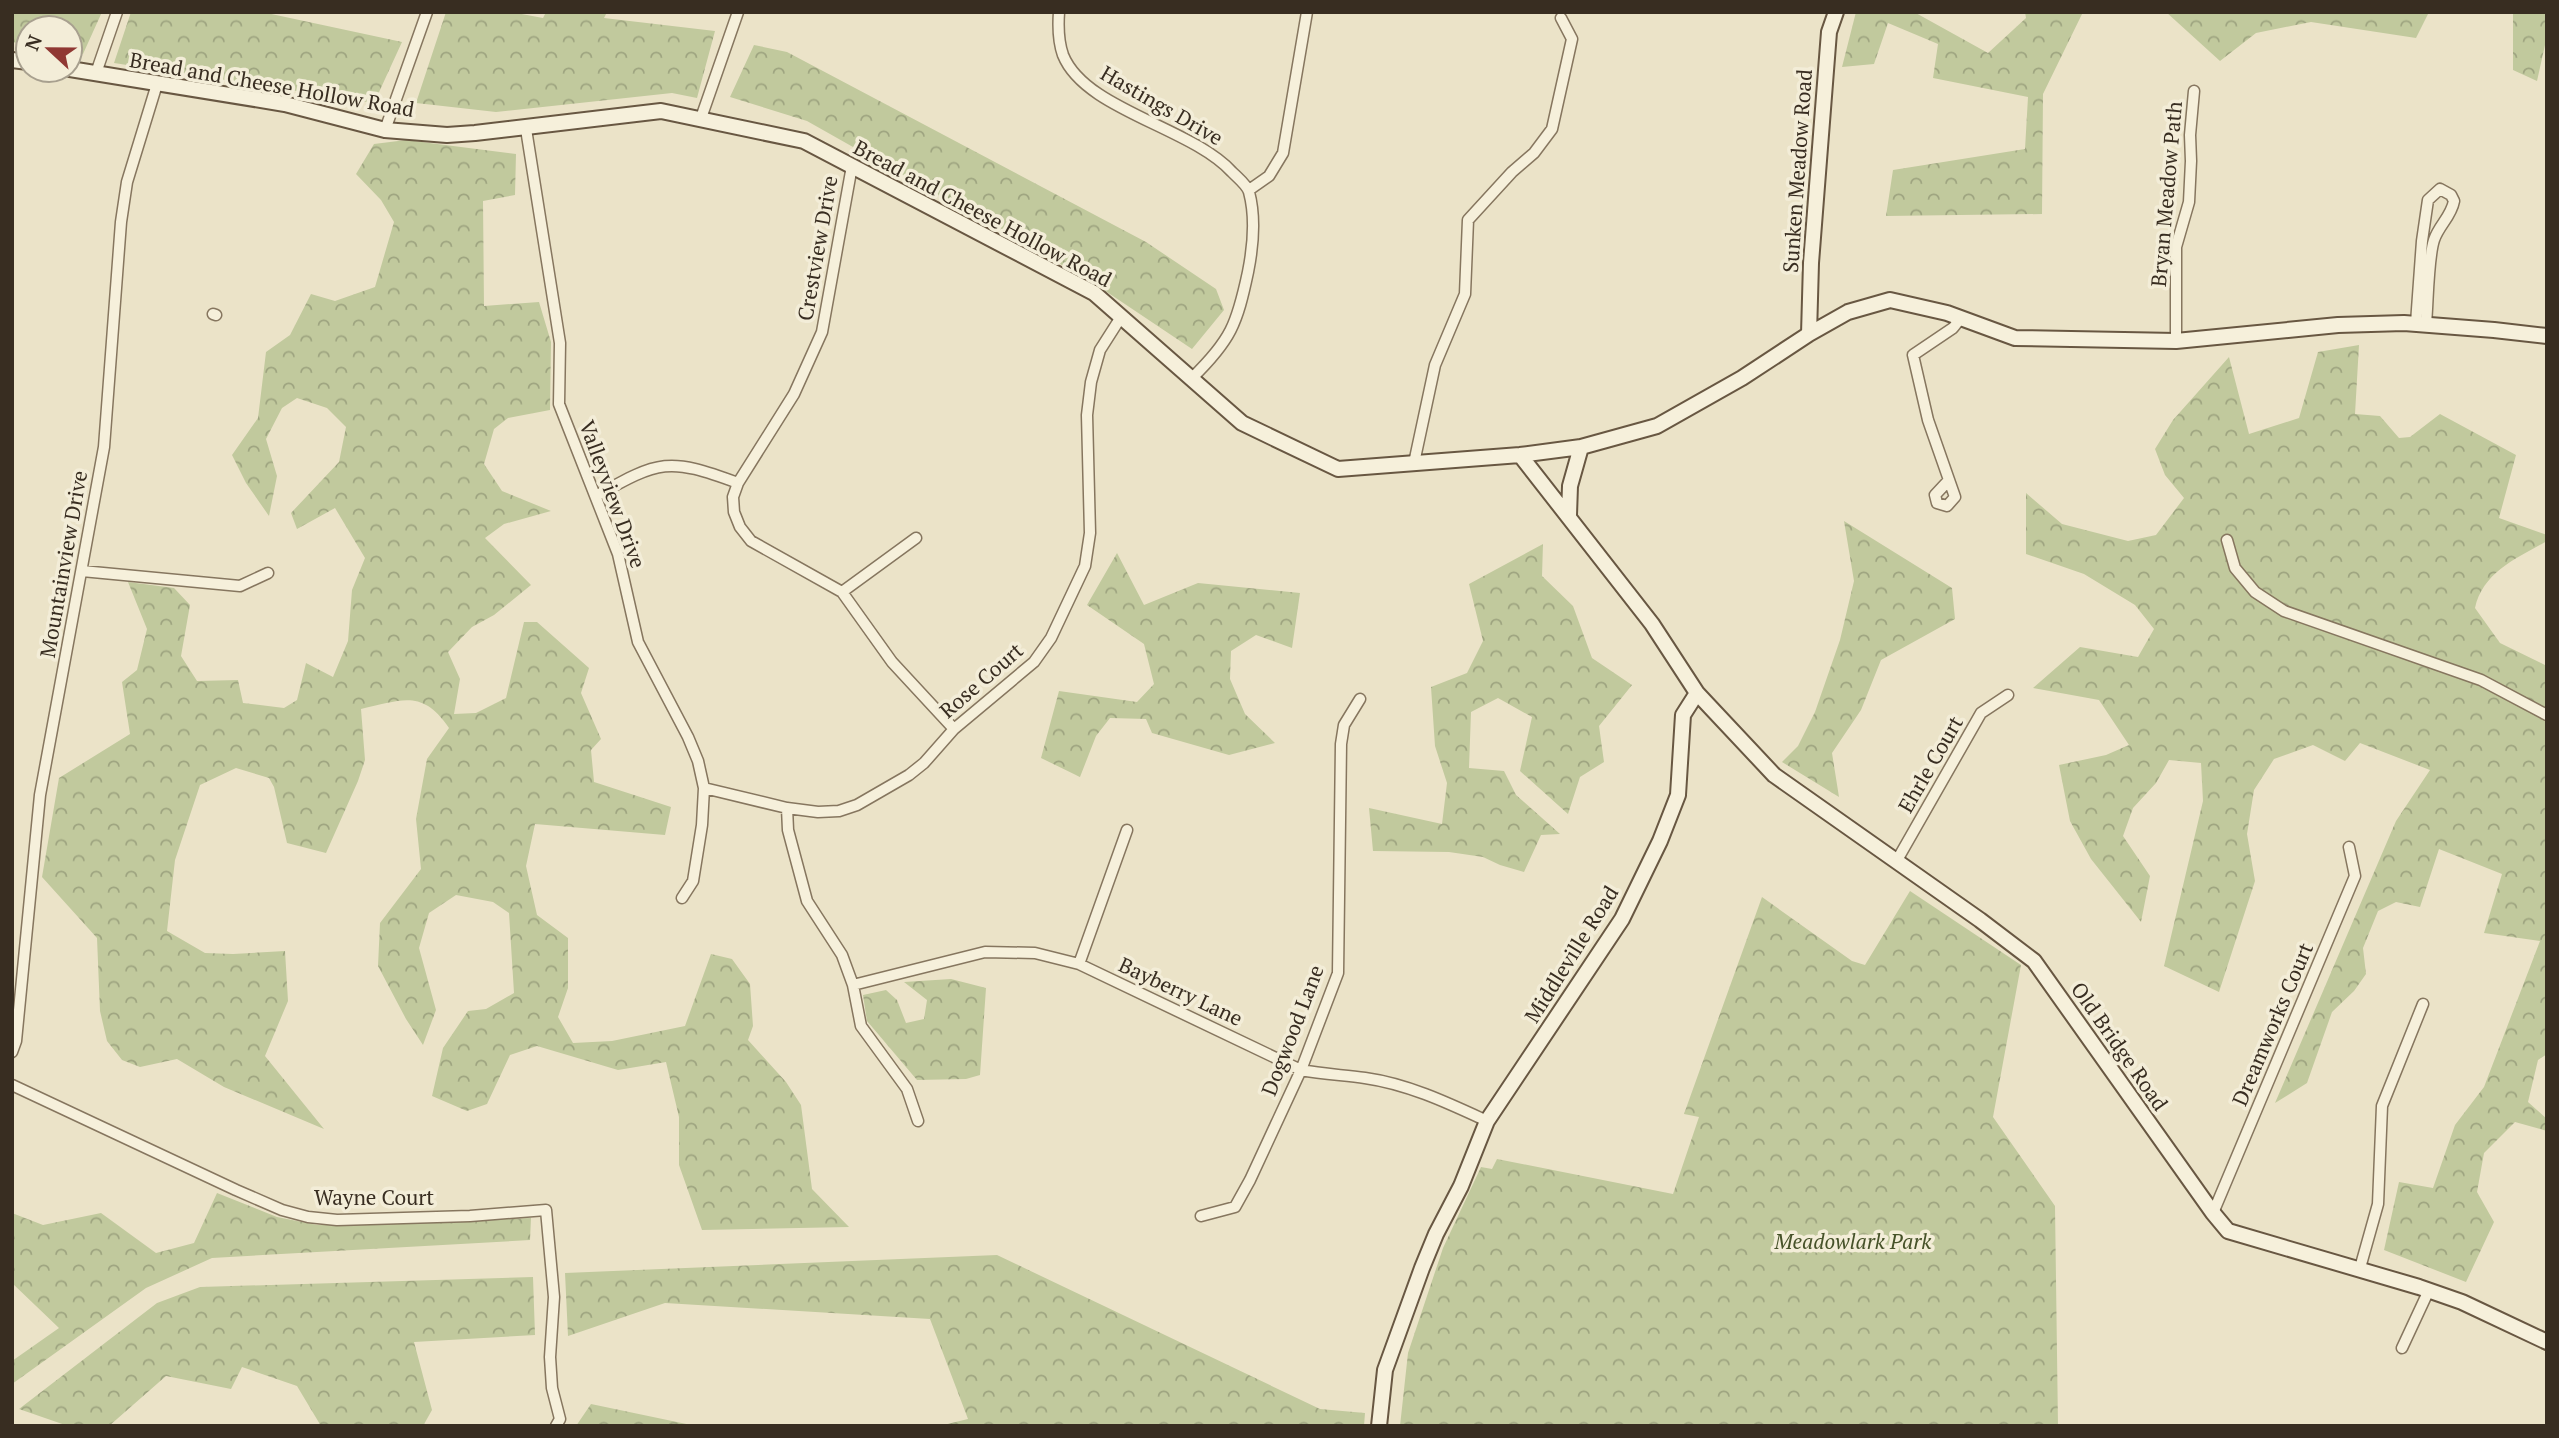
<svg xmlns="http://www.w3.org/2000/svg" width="2559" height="1438" font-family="'PT Serif',serif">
	<defs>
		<pattern id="forest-crowns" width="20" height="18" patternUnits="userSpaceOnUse" patternTransform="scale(1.75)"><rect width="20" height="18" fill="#c1c99d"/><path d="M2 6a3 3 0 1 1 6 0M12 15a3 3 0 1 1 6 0" fill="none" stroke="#9ea480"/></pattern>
	</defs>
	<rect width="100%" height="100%" fill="#ebe3c8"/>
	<path fill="url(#forest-crowns)" d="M12,12H102L83,54L70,51V28H28V45L12,42Z
		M131,12H262L402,42L374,103L114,63Z
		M446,12H511L543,18L546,12H607L604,18L715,31L697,98L672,93L496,112L416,103Z
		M1856,12H1914L1988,53L2026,18L2025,12H2083L2043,94L2042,214L1886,216L1893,170L2025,149L2028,97L1933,78L1938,44L1888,23L1874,64L1842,67Z
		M2166,12H2429L2416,38L2311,22L2256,33L2220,61Z
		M2513,12H2547V36L2537,81L2513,70Z
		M754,45L787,52L1146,242L1216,289L1224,310L1192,349L1092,282L807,121L730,97Z
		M406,140L516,154L515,195L483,201L484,306L539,302L551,342L550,410L508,418L494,429L484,464L502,491L551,511L504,524L485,538L531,585L494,615L472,627L448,652L460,679L454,714L476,713L506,698L524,622H537L589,668L581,693L601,739L591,750L594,782L671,807L665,835L535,824L526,866L537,915L568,938V988L558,1017L573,1043L612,1041L685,1026L711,954L732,959L750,984L753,1026L748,1040L786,1082L801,1105L812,1189L849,1227L702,1230L679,1165V1117L666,1062L618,1070L537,1046L510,1055L487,1104L467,1111L432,1096L443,1048L468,1011L486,1009L514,993L509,913L493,902L456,895L429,913L419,948L436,1010L423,1045L406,1019L378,966L380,923L421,869L416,819L427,759L449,728C422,689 403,700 361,709L365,760L358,781L326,853L287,843L274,787L269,778L236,768L200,785L175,860L167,931L205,953L233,954L285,951L288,1001L265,1056L324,1129L224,1087L177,1059L140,1067L122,1060L107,1041L100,1011L97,938L42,877L59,778L130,734L122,682L137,670L147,629L128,582L174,588L190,605L181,656L197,681L238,680L243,703L284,708L297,700L306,663L333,677L348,641L352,590L365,558L335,508L297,529L291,513L339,462L346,427L327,408L297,398L282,408L266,439L277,476L269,516L246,483L232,455L258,418L266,352L290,335L311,294L335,301L375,287L394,222L381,200L356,174L374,144Z
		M2359,345L2355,414L2380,416L2399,438L2410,437L2440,414L2516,455L2499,518L2547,535V541C2517,558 2483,572 2475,608L2500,643L2547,666V1054L2538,1060L2528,1102L2547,1119V1131L2515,1122L2484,1153L2477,1192L2494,1222L2466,1282L2384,1250L2399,1182L2433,1188L2455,1125L2484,1087L2540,941L2484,933L2502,874L2439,849L2420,907L2396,902L2378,911L2363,948L2366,974L2354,991L2332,1012L2307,1083L2275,1103L2396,821L2430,770L2360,743L2345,761L2313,745L2274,759L2254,790L2247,834L2255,881L2219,992L2164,966L2203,801L2201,763L2169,760L2156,783L2133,808L2123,836L2150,876L2141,922L2091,859L2070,821L2059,765L2106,755L2129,745L2099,700L2033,688L2080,647L2138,657L2154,629L2135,605L2084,574L2026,554V493L2062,524L2128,541L2156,535L2184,498L2165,475L2155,449L2173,420L2229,357L2249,434L2299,418L2318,352Z
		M1844,521L1952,588L1955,619L1881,660L1861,710L1832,753L1839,797L1782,762L1798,746L1815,712L1840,640L1854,581Z
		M1543,544L1542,576L1573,606L1592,658L1632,685L1599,726L1604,762L1580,777L1568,814L1520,771L1532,717L1498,698L1471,712L1469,768L1504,771L1516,795L1560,834L1541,835L1524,872L1500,865L1483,857L1449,852L1373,851L1369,808L1442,824L1447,783L1435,746L1431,687L1467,673L1483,641L1469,584Z
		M1117,553L1144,605L1198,583L1300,593L1292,648L1256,635L1231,651L1230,679L1245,714L1275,743L1229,755L1152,733L1146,719L1110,718L1096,736L1080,777L1041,758L1059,691L1137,702L1154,684L1144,644L1087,605Z
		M1910,891L2021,965L1993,1117L2055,1206L2058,1426H1400L1408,1353L1443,1248L1481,1167L1492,1169L1497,1159L1673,1194L1699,1117L1684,1114L1762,897L1852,961L1865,965Z
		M951,979L986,988L980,1075L966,1079L917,1080L867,1021L863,995L886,990L897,1000L906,1023L924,1019L927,1000L904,982Z
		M217,1193L277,1217L317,1225L531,1218L530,1240L212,1258L146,1288L12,1384V1361L59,1328L12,1283V1213L43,1225L101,1213L156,1253L194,1243Z
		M997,1255L1320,1409L1365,1413L1364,1426H939L968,1419L930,1319L665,1303L568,1336L565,1273Z
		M533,1277L535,1335L414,1342L432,1410L423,1426H321L297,1386L242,1367L231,1389L166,1376L109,1426H68L19,1409L157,1303L200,1287Z
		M591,1404L696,1426H576Z"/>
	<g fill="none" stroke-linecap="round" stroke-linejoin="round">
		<defs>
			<path id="street" d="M1059,12C1058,26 1058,41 1063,55C1085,110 1191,127 1232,172C1238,178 1247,185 1249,192C1256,218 1253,247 1248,272C1237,324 1231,340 1192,378
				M96,73L117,12
				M701,118L738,12
				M526,129L560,343L559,404L618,554L638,642L688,737L698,761L704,788L702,825L693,881L682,898
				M385,130L427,12
				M852,166L822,332L794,394L738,483L733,497L734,512L740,527L751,541L842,592L892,662L954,729
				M1249,190L1269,176L1283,153L1307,12
				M213,314L216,315
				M2416,323L2422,241L2428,200L2440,189L2451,195L2454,201C2451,217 2439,225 2434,240C2428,258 2428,302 2426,324
				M2176,341V247L2189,202L2191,161L2190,135L2194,91
				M1414,463L1435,365L1465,294L1468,220L1512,172L1534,153L1552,129L1572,39L1561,18
				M1949,480L1935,495L1937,503L1947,506L1955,497L1928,420L1913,355L1953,328L1961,318
				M596,496C660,460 668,457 738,483
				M2227,540L2235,568L2255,592L2284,611L2481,680L2547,715
				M82,571L240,586L268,573
				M842,592L916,538
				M704,788L787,808L818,812L839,811L857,805L909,775L924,763L954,729L1034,662L1051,638L1085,566L1090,533L1087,415L1091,382L1100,350L1121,317
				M787,808L788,830L807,901L842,955L853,985L861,1026L907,1089L918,1121
				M1896,862L1981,713L2008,695
				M1079,964L1127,830
				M853,985L985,952L1035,953L1079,964L1301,1070C1322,1074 1343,1075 1365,1078C1408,1084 1448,1103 1487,1121
				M12,1052L16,1041L40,795L104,447L121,222L127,182L157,84
				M12,1085L236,1190L282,1210L308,1217L337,1220L470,1216L546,1210L554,1297L550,1357L552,1388L560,1419L556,1426
				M2213,1213L2355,876L2349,847
				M1201,1216L1235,1207L1250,1180L1301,1070L1338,973L1341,744L1344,725L1360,699
				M2360,1268L2378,1204L2382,1106L2423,1004
				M2402,1348L2429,1290"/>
			<path id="secondary" d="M12,60L28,62
				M70,69L285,104L385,130L447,135L475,133L661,111L804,141L1094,293L1242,423L1338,469L1520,455L1581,447L1657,426L1742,378L1809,334L1848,312L1890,300L1947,313L2015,338L2176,341L2338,325L2404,323L2494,330L2547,336
				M1809,334L1811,263L1829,32L1836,12
				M1569,515L1570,486L1581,447
				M1697,693L1774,775L1980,920L2034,961L2213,1213L2228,1231L2419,1287L2462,1302L2547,1342
				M1379,1426L1385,1370L1389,1359L1422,1268L1436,1234L1461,1186L1487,1121L1622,919L1660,841L1678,795L1683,715L1697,693L1652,624L1520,455"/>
		</defs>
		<use href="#street" stroke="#86765f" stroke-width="13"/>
		<use href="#secondary" stroke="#685742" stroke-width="18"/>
		<use href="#street" stroke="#f6f0db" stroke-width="10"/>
		<use href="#secondary" stroke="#f6f0db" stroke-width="14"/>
	</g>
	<g text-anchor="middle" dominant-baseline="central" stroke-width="7" stroke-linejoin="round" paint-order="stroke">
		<g font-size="21" fill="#382d21" stroke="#f3edd8">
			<text transform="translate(272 84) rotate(10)">Bread and Cheese Hollow Road</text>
			<text transform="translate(1162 105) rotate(30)">Hastings Drive</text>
			<text transform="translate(1797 171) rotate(-86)">Sunken Meadow Road</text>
			<text transform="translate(2166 194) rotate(-85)">Bryan Meadow Path</text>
			<text transform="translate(983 213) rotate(28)">Bread and Cheese Hollow Road</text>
			<text transform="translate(817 248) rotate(-80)">Crestview Drive</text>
			<text transform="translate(613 494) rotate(70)">Valleyview Drive</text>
			<text transform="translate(63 564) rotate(-80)">Mountainview Drive</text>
			<text transform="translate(981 680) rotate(-41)">Rose Court</text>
			<text transform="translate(1930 764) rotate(-60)">Ehrle Court</text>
			<text transform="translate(1571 954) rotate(-58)">Middleville Road</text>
			<text transform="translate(1181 991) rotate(25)">Bayberry Lane</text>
			<text transform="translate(2272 1024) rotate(-67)">Dreamworks Court</text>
			<text transform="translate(1292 1030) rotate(-69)">Dogwood Lane</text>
			<text transform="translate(2120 1046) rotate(55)">Old Bridge Road</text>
			<text x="374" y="1197">Wayne Court</text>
		</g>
		<g font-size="21" font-style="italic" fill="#465229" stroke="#f3edd8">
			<text x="1853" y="1241">Meadowlark Park</text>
		</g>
	</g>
	<rect width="2559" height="1438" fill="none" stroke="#382d21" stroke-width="28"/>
	<g transform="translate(49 49) rotate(292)"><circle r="33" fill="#f3edd8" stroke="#a8a08f" stroke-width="2"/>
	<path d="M0-5L12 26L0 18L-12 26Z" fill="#903833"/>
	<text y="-10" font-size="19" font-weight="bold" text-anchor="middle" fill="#382d21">N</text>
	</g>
</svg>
